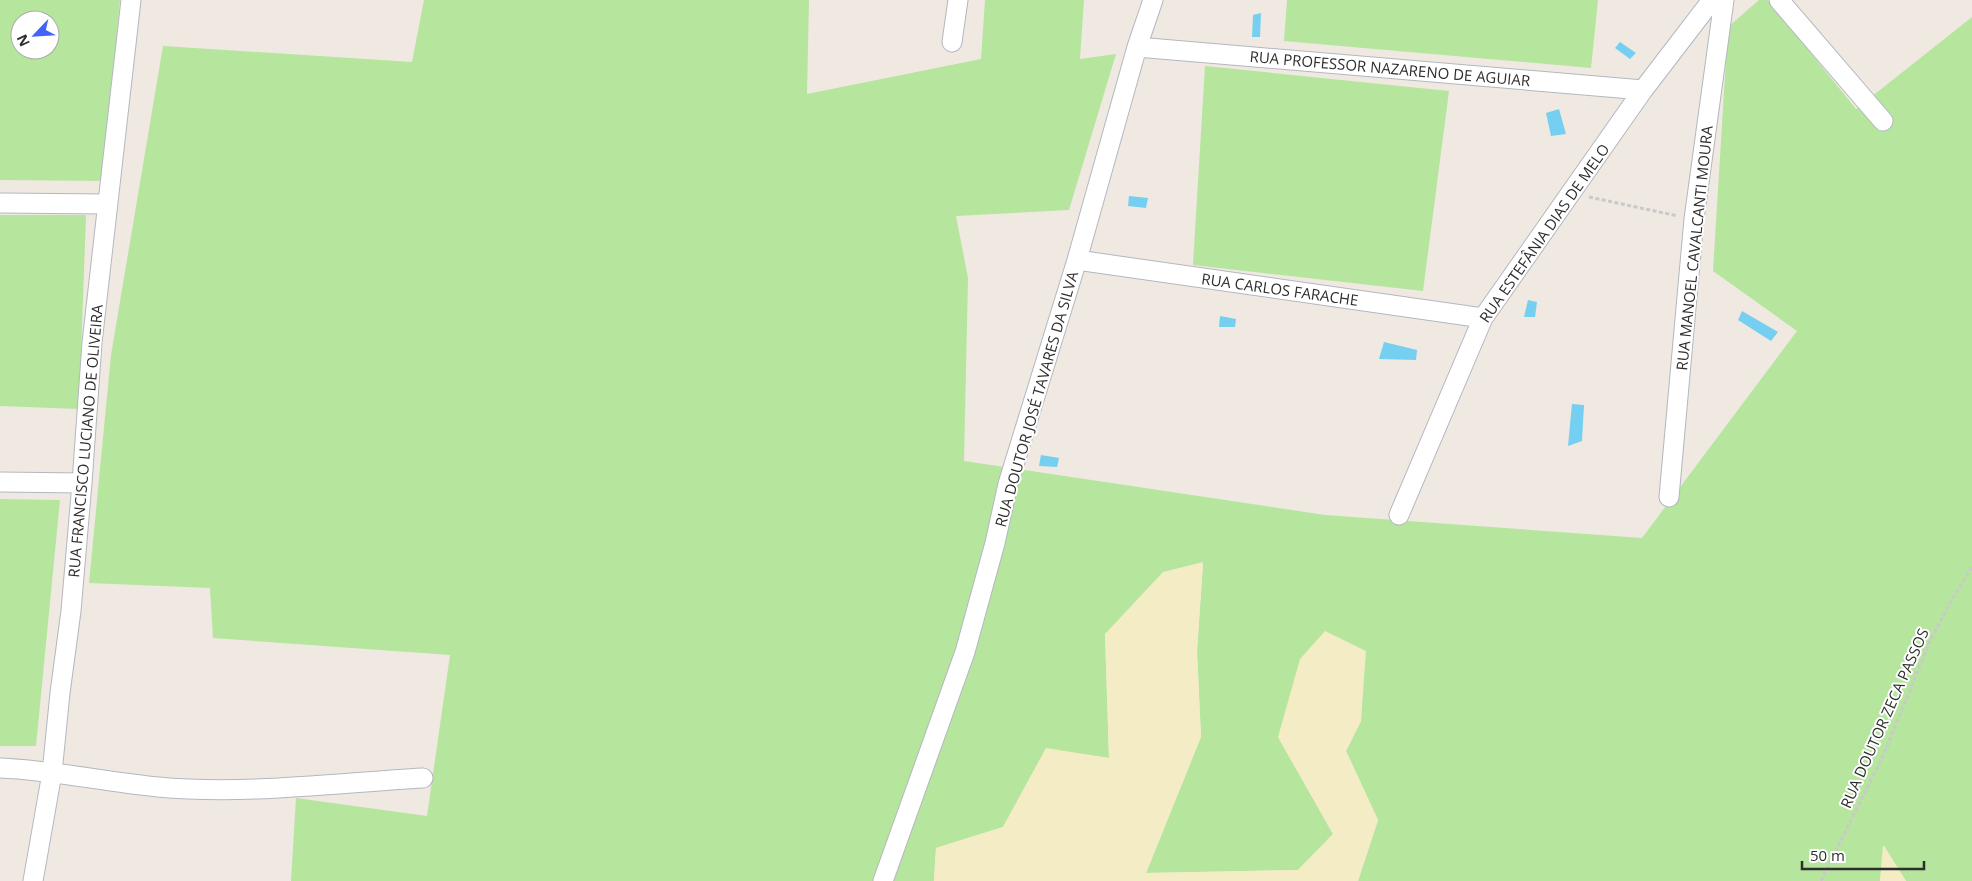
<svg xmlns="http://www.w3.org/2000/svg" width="1972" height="881" font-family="'Open Sans',sans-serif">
	<rect width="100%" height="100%" fill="#efe9e1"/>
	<path fill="#b6e59e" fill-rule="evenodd" d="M0,0H120L103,181L0,180ZM20,20H50V50H20Z
		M424,0H809L807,94L981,59L985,0H1084L1080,59L1116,54L1069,210L956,216L968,278L964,461L1325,515L1642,538L1797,331L1713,271L1728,27L1759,0H1768L1856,109L1972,17V881H1906L1884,846L1880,881H1358L1378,820L1346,751L1361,721L1278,737L1333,834L1298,870L1146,873L1201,737L1197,652L1203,563L1105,634L1109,758L1046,749L1003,827L936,848L934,881H291L296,798L427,816L450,655L213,638L210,588L89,583L111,355L163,46L412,62Z
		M1287,0H1598L1591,68L1284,41Z
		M1205,66L1449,91L1423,291L1193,265Z
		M0,215H86L79,409L0,406Z
		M0,499L60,500L36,746H0Z"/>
	<path fill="#f3ecc5" d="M1203,562L1197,652L1201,737L1146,873L1298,870L1333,834L1278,737L1300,659L1325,631L1366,651L1361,721L1346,751L1378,820L1358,881H934L936,848L1003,827L1046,748L1109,758L1105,634L1163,572Z
		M1883,845L1906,881H1880Z"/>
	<path fill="#75cff0" d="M1261,13L1260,37H1252L1253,15Z
		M1620,42L1636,53L1630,59L1615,48Z
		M1559,109L1566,134L1551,136L1546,113Z
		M1129,196L1148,198L1146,208L1128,206Z
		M1528,300L1537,302L1535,317H1524Z
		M1742,311L1778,332L1771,341L1738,320Z
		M1220,316L1236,319L1235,327H1219Z
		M1384,342L1417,350L1416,360L1379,359Z
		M1572,404L1584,405L1582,441L1568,446Z
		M1041,455L1059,458L1057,467L1039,466Z"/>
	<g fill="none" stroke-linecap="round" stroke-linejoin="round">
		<defs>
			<path id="minor" d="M1779,0L1883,121
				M952,42L958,0
				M1137,47L1643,90
				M0,203L107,204
				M1077,260L1483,318
				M0,482L82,483
				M1669,497L1694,219L1724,0
				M1399,515L1483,318L1643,90L1712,0
				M0,768C53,770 105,782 158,787C246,795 335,783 423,778
				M33,881L52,773L60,693L71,611L82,483L92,343L131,0
				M883,881L965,652L995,543L1008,484L1077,260L1137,47L1153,0"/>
		</defs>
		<use href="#minor" stroke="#b4b7c1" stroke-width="21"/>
		<path stroke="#c9c9c9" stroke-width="3" stroke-dasharray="4 2.5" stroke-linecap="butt" d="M1589,197L1678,216
			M1821,881L1883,756L1931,639L1950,603L1972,567"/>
		<use href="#minor" stroke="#fff" stroke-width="19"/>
	</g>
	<g text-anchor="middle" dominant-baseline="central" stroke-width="4" stroke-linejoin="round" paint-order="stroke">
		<g font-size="15" fill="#2e2e2e" stroke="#fff">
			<text transform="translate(1390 68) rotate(5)">RUA PROFESSOR NAZARENO DE AGUIAR</text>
			<text transform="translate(1544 233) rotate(-55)">RUA ESTEFÂNIA DIAS DE MELO</text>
			<text transform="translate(1694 248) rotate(-84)">RUA MANOEL CAVALCANTI MOURA</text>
			<text transform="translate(1280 289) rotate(8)">RUA CARLOS FARACHE</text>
			<text transform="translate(1036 399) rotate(-74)">RUA DOUTOR JOSÉ TAVARES DA SILVA</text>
			<text transform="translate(85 441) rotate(-85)">RUA FRANCISCO LUCIANO DE OLIVEIRA</text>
			<text transform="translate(1884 718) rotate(-66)">RUA DOUTOR ZECA PASSOS</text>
		</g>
	</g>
	<g transform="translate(35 35) rotate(245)"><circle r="24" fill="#ffffff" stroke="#ababab"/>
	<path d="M0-4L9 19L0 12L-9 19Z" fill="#4264fb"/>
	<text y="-8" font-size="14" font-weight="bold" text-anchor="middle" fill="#2e2e2e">N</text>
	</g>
	<path d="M1802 861v8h122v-8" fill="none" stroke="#2e2e2e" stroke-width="2.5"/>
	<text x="1810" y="861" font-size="15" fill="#2e2e2e" stroke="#ffffff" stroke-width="4" paint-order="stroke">50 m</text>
</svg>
